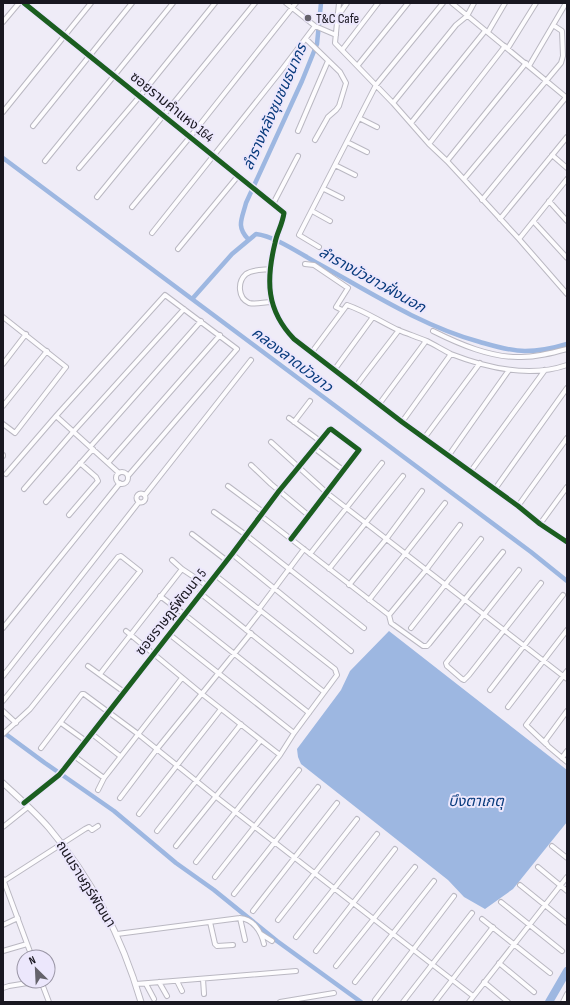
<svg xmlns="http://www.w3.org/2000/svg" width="570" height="1005" font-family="'Sofia Sans Condensed','Noto Sans Thai',sans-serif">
	<rect width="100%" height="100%" fill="#efecf7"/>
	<path fill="#9db7e1" d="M389,631L567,770V822L513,889L485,909L464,897L448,880L301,764L298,757L297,749L341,690L350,671Z"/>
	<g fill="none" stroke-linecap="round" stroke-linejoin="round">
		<path stroke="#9db7e1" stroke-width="4.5" d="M3,158L531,552L567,581
			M248,239C236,226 242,219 246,203L302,81L317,44L321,3
			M193,298L232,254L256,234C275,236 302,255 319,264C371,293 422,326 480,342C494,346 510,351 525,351C539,351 554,348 567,344
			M3,732L45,763L114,811L176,863L214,890L277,941L361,1002"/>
		<path stroke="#9db7e1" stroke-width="8" d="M549,1002L567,971"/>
		<defs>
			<path id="minor" d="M24,3L284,213C282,226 277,232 275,243C266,280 266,310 294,339L402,422L518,506L540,524L567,542
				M286,3L315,26L336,35
				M339,3L335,43L393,103L429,144L447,161L519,239L567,294
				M452,3L567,98
				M338,16L347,3
				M3,22L19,3
				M488,32L505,3
				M306,39L340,72L346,83L339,106L336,110L328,117L315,140
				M508,48L536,3
				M342,50L378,3
				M358,65L408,3
				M529,66L566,3
				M393,103L456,25L467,16L474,3
				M3,112L91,3
				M359,118L377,127
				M411,123L485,31
				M33,126L132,3
				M298,131L328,61
				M347,142L367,152
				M429,144L505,46
				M552,155L567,168
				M45,161L173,3
				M447,161L526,63
				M335,165L355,175
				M79,168L140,96L215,3
				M464,179L561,63L563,56L562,31L553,25
				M324,189L342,198
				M97,197L255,3
				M482,200L567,96
				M549,201L567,221
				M273,204L298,156
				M132,207L190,137L296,3
				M312,211L330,221
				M500,219L567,137
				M534,222L567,258
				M152,233L280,72L315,26
				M519,239L567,179
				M319,247L299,235L376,85L443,3
				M178,249L238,176
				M305,264L314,265L348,288L336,307L342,310
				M271,269C263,270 253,269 246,274C237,282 238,298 249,303C256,305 264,302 271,302
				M3,317L66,367L15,433L3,424
				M433,331C459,344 491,358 521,357C537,357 552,353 567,349
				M312,352L347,305C365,311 381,322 398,330C408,334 417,337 427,341C435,345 443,350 451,354C487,368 530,378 567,365
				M3,364L26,334
				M335,369L373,317
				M356,386L399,330
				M380,403L426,341
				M3,406L47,351
				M56,416L119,473
				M289,418L320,441
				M294,422L310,401
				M402,422L451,354
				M425,437L480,363
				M271,442L327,493L567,679
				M90,447L201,321
				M314,448L343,470
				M3,455V456
				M449,455L509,370
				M108,463L220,335
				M251,465L271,484L308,515
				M471,471L545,370
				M116 478a6 6 0 1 1 12 0a6 6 0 1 1-12 0Z
				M6,474L56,416L165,295L237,349L128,476
				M228,486L263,512
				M24,489L73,432L184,309
				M495,489L567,388
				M136.5 498a4.5 4.5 0 1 1 9 0a4.5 4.5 0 1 1-9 0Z
				M145,495L251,360
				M46,502L93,449
				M518,506L567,438
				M214,512L246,535L364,628
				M69,515L98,481L96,477L80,463
				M260,515L389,615
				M540,524L567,487
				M460,525L426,570L389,615L391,623L423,646H427L429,644L503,552
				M192,534L226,560
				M232,554L351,651
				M310,554L382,463
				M172,560L182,569L206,585
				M329,569L403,476
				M519,570L446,663L447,666L462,679L464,680L469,675L541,583
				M349,585L387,538L422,491
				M200,593L324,692
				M160,596L184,614L309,713
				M369,600L445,503
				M259,609L304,549
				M3,628L120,483
				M411,628L481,539
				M246,630L261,611
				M126,631L202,694L280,755
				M169,634L294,733
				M88,666L124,692
				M100,674L182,569
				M3,676L139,502
				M490,690L563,595
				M3,701L118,557L121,556L140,571L30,709L3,734
				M508,707L567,630
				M3,711L16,723
				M567,711L545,741L548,746L567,762
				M61,723L86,741
				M92,734L120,756
				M546,744L526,725L567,671
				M41,748L82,694H84L138,734L215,796L473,996
				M74,756L104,778
				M562,758L567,751
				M98,790L104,778L182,678
				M120,798L157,749L251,633
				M24,803L59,775L64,769L232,554L279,491L329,430L331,429L359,450L291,539
				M139,814L221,709
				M3,827L28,807
				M157,831L241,724
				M176,846L261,740
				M552,846L567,858
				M196,862L280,755L294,733L337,675L335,669L215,575
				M538,867L567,891
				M215,877L299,770
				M3,879L32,957
				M4,881L85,829L89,827L92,830L98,826
				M520,885L567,923
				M234,894L318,787
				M501,902L562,951
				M253,911L337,803
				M240,918L245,940
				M482,919L550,973
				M278,920L357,819
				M210,922L215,944L217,946L233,945
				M3,925L18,918
				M117,934L240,918C253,919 261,931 264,944
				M261,934L272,941
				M296,937L377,834
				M3,951L27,944
				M316,951L395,849
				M499,963L534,992
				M336,966L415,867
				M203,979L204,994
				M41,981L49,1002
				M177,981L182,991
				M159,982L167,996
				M355,982L434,881
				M484,982L508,1002
				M136,984L296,971
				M146,984L154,999
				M3,988L9,986L40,981
				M375,1000L454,896
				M280,1002L334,993
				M403,1002L472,913
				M435,1002L493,927
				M469,1002L567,877
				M563,1002L567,994"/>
			<path id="tertiary" d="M3,783C19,798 35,812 49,828C93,880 122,937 141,1002"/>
		</defs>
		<use href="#minor" stroke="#bab8c2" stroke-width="6"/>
		<use href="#tertiary" stroke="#bab8c2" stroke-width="7"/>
		<use href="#minor" stroke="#fdfcfe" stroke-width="4"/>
		<use href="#tertiary" stroke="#fdfcfe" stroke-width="5"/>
		<defs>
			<path id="cycleway" d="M24,3L284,213C282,226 277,232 275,243C266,280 266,310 294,339L402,422L518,506L540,524L567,542
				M24,803L59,775L64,769L232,554L279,491L329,430L331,429L359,450L291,539"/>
		</defs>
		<use href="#cycleway" stroke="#ece7fc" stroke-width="8"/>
		<use href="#cycleway" stroke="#1b5e20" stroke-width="5"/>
	</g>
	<circle fill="#64626b" stroke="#ece7fc" stroke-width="1.5" cx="308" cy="18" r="4"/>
	<g text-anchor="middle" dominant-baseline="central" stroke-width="4" stroke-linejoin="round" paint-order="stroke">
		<g font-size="14" fill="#191720" stroke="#ece7fc" text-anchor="start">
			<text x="316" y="18">T&amp;C Cafe</text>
		</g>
		<g font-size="14" fill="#191720" stroke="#ece7fc">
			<text transform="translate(172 107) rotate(39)">ซอยรามคำแหง 164</text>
			<text transform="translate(171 612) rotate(-52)">ซอยราษฎร์พัฒนา 5</text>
			<text transform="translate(86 884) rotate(58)">ถนนราษฏร์พัฒนา</text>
		</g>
		<g font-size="15" font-style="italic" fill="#093b7d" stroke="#ece7fc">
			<text transform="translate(275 107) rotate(-66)">ลำรางหลังชุมชนธนากร</text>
			<text transform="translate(372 280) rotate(29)">ลำรางบัวขาวฝั่งนอก</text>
			<text transform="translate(292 360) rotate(37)">คลองลาดบัวขาว</text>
			<text x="476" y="801">บึงตาเกตุ</text>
		</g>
	</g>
	<rect width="570" height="1005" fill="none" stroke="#191720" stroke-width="8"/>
	<g transform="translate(36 969) rotate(336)"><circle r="19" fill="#ece7fc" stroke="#9894a4"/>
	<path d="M0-3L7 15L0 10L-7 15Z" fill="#64626b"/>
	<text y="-6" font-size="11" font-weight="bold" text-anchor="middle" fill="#191720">N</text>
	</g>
</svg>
